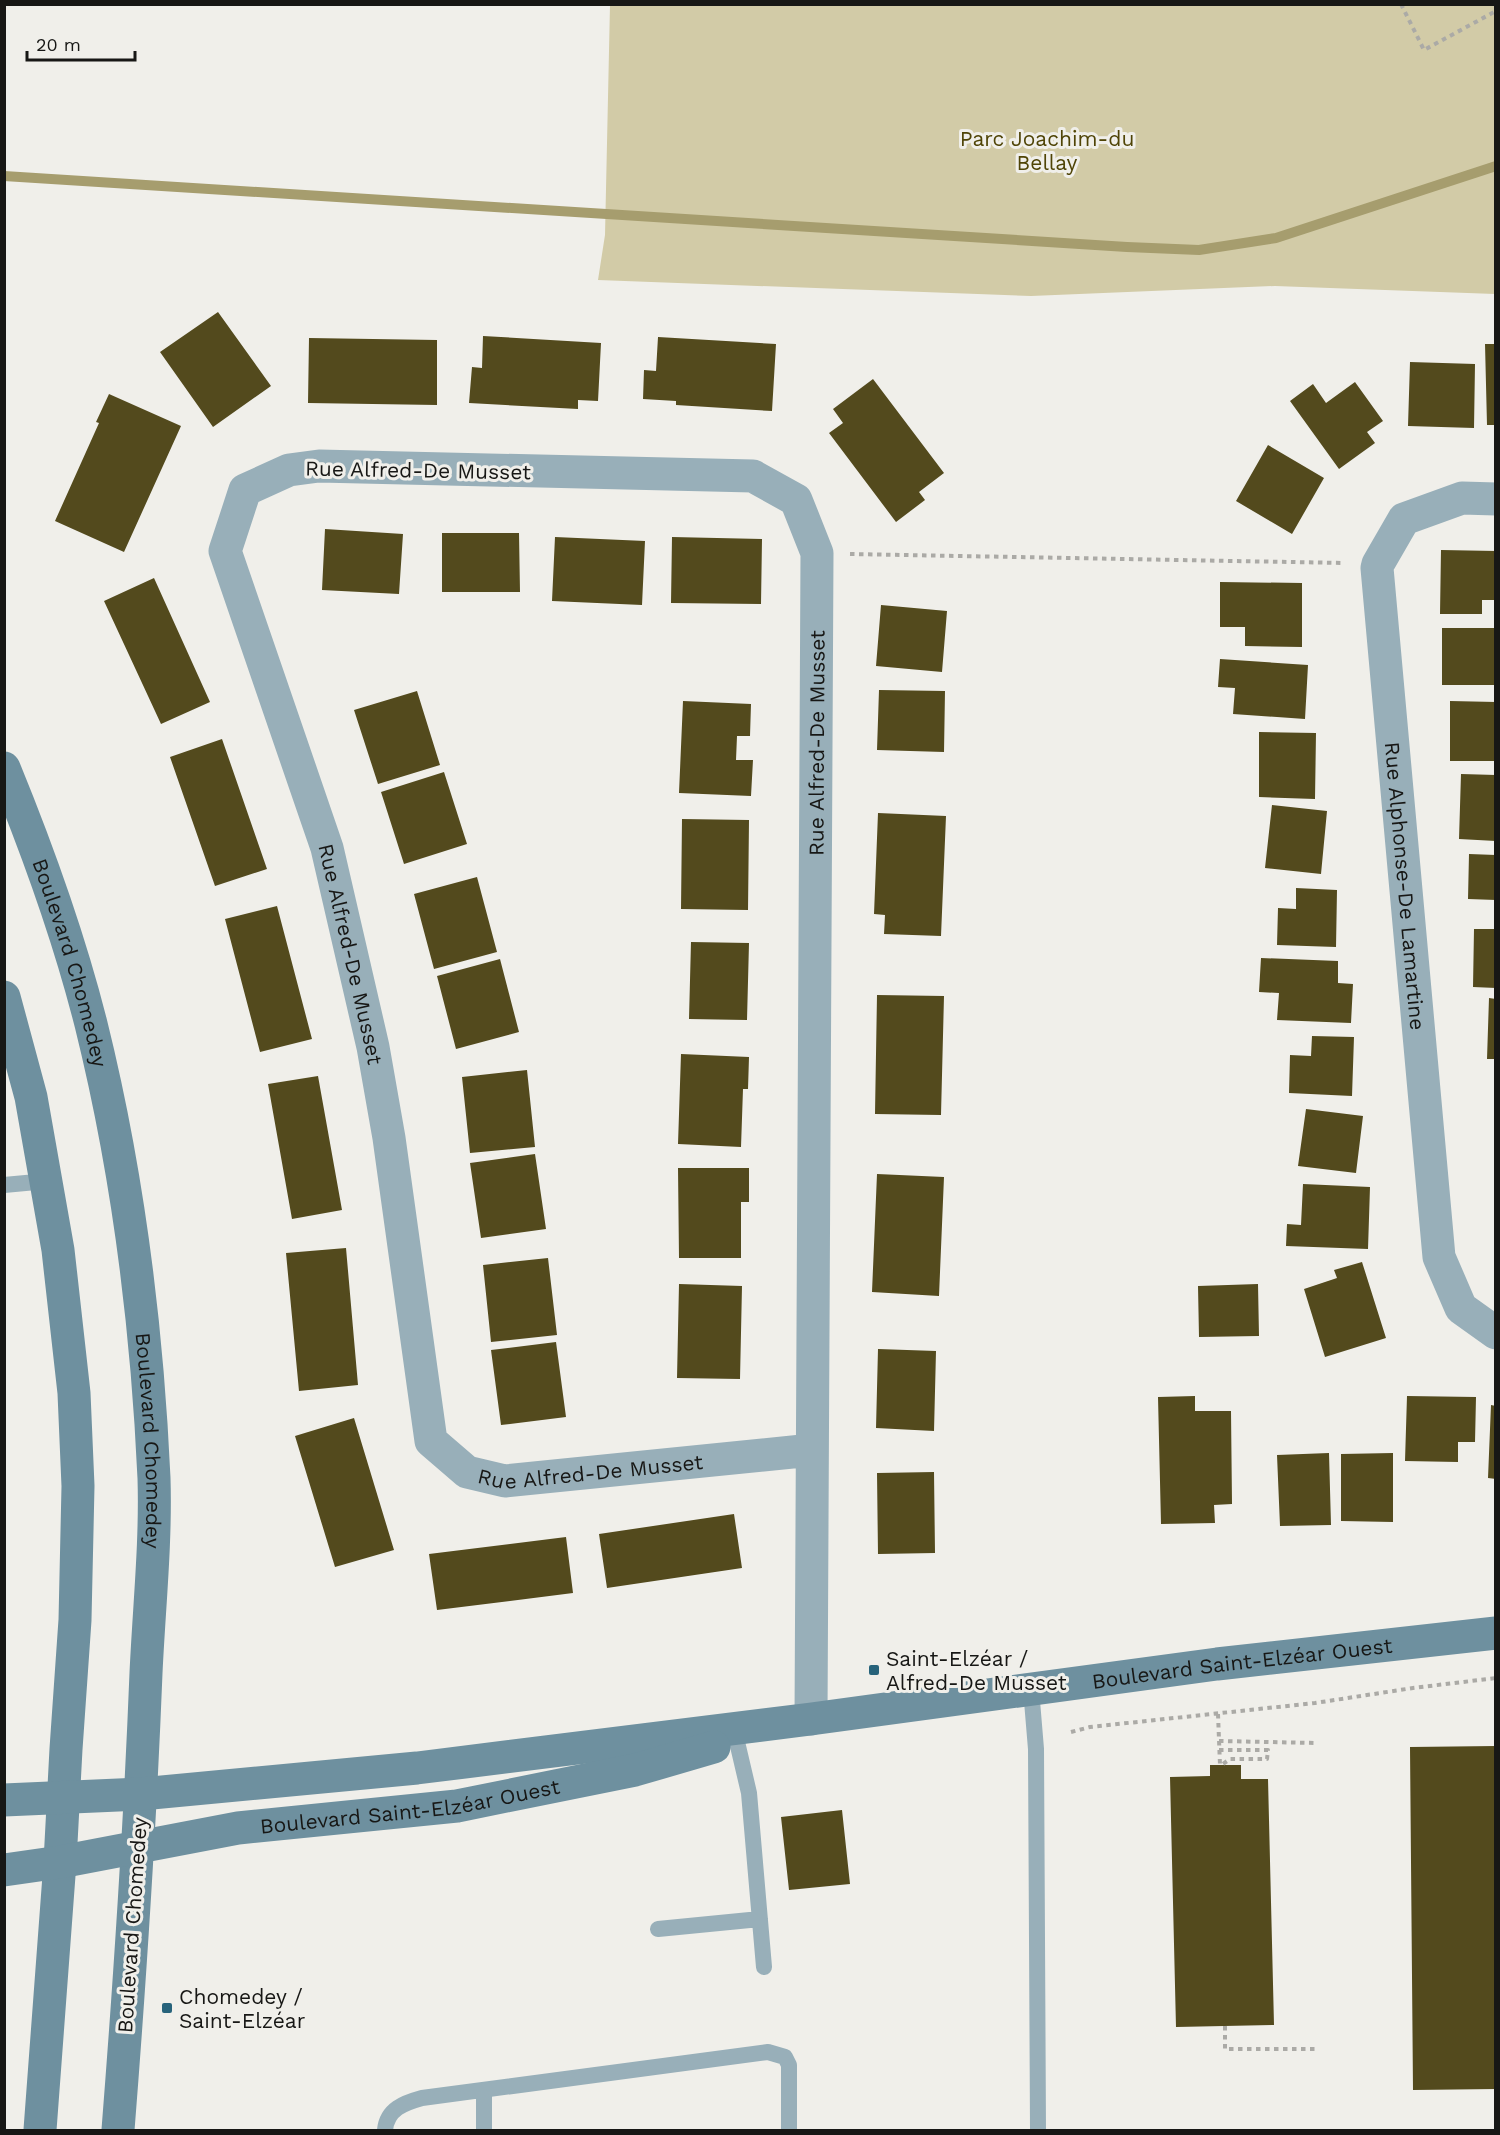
<svg xmlns="http://www.w3.org/2000/svg" width="1500" height="2135" font-family="'Work Sans',sans-serif">
	<rect width="100%" height="100%" fill="#f0efea"/>
	<path fill="#d2cba7" d="M610,5H1495V294L1275,286L1031,296L598,280L605,235Z"/>
	<g fill="none" stroke-linecap="round" stroke-linejoin="round">
		<path stroke="#a69d6e" stroke-width="10" d="M4,176L1127,247L1199,250L1276,238L1496,166"/>
	</g>
	<path fill="#534a1d" d="M218,312L271,386L213,427L160,352Z
		M483,336L601,343L598,401L578,400V409L469,403L472,367L482,368Z
		M658,337L776,344L772,411L676,405V401L643,399L644,370L656,371Z
		M309,338L437,340V405L308,403Z
		M1485,344H1496V425H1487Z
		M1410,362L1475,364L1474,428L1408,426Z
		M873,379L944,473L919,492L925,500L896,522L829,433L843,423L833,409Z
		M1355,382L1383,421L1367,432L1375,443L1339,469L1290,401L1313,384L1326,403Z
		M109,394L181,426L124,552L55,521L99,423L96,422Z
		M1268,445L1324,478L1292,534L1236,501Z
		M325,529L403,534L399,594L322,590Z
		M442,533H519L520,592H442Z
		M555,537L645,541L642,605L552,601Z
		M672,537L762,539L761,604L671,603Z
		M1441,550L1496,551V600H1482V614H1440Z
		M154,578L210,702L161,724L104,601Z
		M1220,582L1302,583V647L1245,646V627H1220Z
		M881,605L947,611L942,672L876,666Z
		M1442,628H1496V685H1442Z
		M1220,659L1308,665L1305,719L1233,714L1235,688L1218,687Z
		M879,690L945,691L944,752L877,750Z
		M417,691L440,765L378,784L354,710Z
		M683,701L751,704L750,736H737L736,760H753L751,796L679,793Z
		M1450,701L1496,702V761H1450Z
		M1259,732L1316,733L1315,799L1259,797Z
		M222,739L267,869L215,886L170,757Z
		M444,772L467,844L404,864L381,792Z
		M1461,774L1496,775V841L1459,839Z
		M1272,805L1327,811L1321,874L1265,868Z
		M878,813L946,816L941,936L884,934L885,915L874,914Z
		M682,819L749,820L748,910L681,909Z
		M1469,854L1496,855V900L1468,899Z
		M477,877L497,952L434,969L414,894Z
		M1296,888L1337,890L1336,947L1277,945L1278,908L1296,909Z
		M277,906L312,1039L260,1052L225,919Z
		M1474,929H1496V988L1473,987Z
		M691,942L749,943L747,1020L689,1019Z
		M1261,958L1338,961V983L1353,984L1351,1023L1277,1020L1279,993L1259,992Z
		M500,959L519,1032L456,1049L437,976Z
		M877,995L944,996L941,1115L875,1114Z
		M1489,998L1496,999V1059H1487Z
		M1312,1036L1354,1037L1352,1096L1289,1093L1290,1055L1311,1056Z
		M681,1054L749,1057L748,1089H743L741,1147L678,1144Z
		M527,1070L535,1147L470,1153L462,1077Z
		M318,1076L342,1210L292,1219L268,1084Z
		M1306,1109L1363,1116L1356,1173L1298,1166Z
		M535,1154L546,1229L481,1238L470,1163Z
		M678,1168H749V1202H741V1258H679Z
		M877,1174L944,1177L939,1296L872,1292Z
		M1303,1184L1370,1187L1368,1249L1286,1246L1287,1224L1301,1225Z
		M346,1248L358,1385L299,1391L286,1253Z
		M548,1258L557,1335L491,1342L483,1265Z
		M1362,1262L1386,1338L1325,1357L1304,1289L1337,1278L1334,1270Z
		M679,1284L742,1286L740,1379L677,1378Z
		M1258,1284L1259,1336L1199,1337L1198,1286Z
		M556,1342L566,1417L501,1425L491,1350Z
		M878,1349L936,1351L934,1431L876,1428Z
		M1195,1396V1411H1231L1232,1504L1214,1505L1215,1523L1161,1524L1158,1397Z
		M1407,1396L1476,1397L1475,1442H1458V1462L1405,1461Z
		M1491,1405L1496,1406V1479L1488,1478Z
		M354,1418L394,1550L335,1567L295,1436Z
		M1329,1453L1331,1525L1280,1526L1277,1455Z
		M1393,1453V1522L1341,1521V1454Z
		M934,1472L935,1553L878,1554L877,1473Z
		M734,1514L742,1568L607,1588L599,1534Z
		M566,1537L573,1593L437,1610L429,1554Z
		M1496,1746V2089L1413,2090L1410,1747Z
		M1210,1765H1241V1779H1268L1274,2025L1176,2027L1170,1777L1210,1776Z
		M842,1810L850,1884L789,1890L781,1817Z"/>
	<g fill="none" stroke-linecap="round" stroke-linejoin="round">
		<path stroke="#abaaa6" stroke-width="4" stroke-dasharray="4.5 4.5" stroke-linecap="butt" d="M1401,4L1424,50L1496,11
			M850,554L1344,563
			M1218,1714L1220,1765
			M1071,1732L1090,1727L1315,1703L1413,1688L1496,1678
			M1219,1741L1316,1743
			M1219,1750H1268L1267,1759H1230L1220,1766
			M1225,2026V2049H1316"/>
		<path stroke="#98afb9" stroke-width="16" d="M4,1185L47,1181
			M1031,1689L1036,1749L1038,2130
			M734,1729L749,1793L764,1967
			M658,1929L760,1919
			M484,2090V2130
			M385,2130C387,2109 404,2103 422,2098L768,2052L785,2057L789,2065V2130"/>
		<g stroke="#98afb9" stroke-width="33">
			<path id="s1" d="M1496,499L1462,498L1404,519L1378,564L1377,568L1439,1257L1461,1308L1496,1333"/>
			<path id="s2" d="M811,1719L817,553L796,500L753,476L319,466L289,470L245,490L225,551L327,848L373,1047L389,1138L431,1441L467,1472L505,1481L812,1450"/>
		</g>
		<g stroke="#6e909f" stroke-width="33">
			<path id="s3" d="M4,768C38,851 69,937 91,1024C128,1173 147,1325 154,1478C156,1543 149,1608 146,1673C140,1825 130,1978 118,2130"/>
			<path d="M4,997L31,1097L58,1250L74,1393L78,1486L75,1620L66,1749L60,1862L40,2130"/>
			<path id="s4" d="M4,1800L141,1794L417,1768L811,1719L1217,1664L1496,1633"/>
			<path id="s5" d="M4,1870L60,1862L238,1828L457,1806L635,1770L714,1747"/>
		</g>
	</g>
	<g fill="#27637b" stroke="#f0efea" stroke-width="2">
		<rect x="868" y="1664" width="12" height="12" rx="3"/>
		<rect x="161" y="2002" width="12" height="12" rx="3"/>
	</g>
	<g text-anchor="middle" dominant-baseline="central" stroke-width="6" stroke-linejoin="round" paint-order="stroke">
		<g font-size="21" fill="#4f4406" stroke="#f0efea">
			<text x="1047" y="138">Parc Joachim-du<tspan x="1047" dy="24">Bellay</tspan></text>
		</g>
		<g font-size="21" fill="#171715" stroke="#f0efea">
			<text transform="translate(418 470) rotate(1)">Rue Alfred-De Musset</text>
			<text stroke="none"><textPath href="#s2" startOffset="976">Rue Alfred-De Musset</textPath></text>
			<text stroke="none"><textPath href="#s1" startOffset="471">Rue Alphonse-De Lamartine</textPath></text>
			<text stroke="none"><textPath href="#s2" startOffset="2272">Rue Alfred-De Musset</textPath></text>
			<text stroke="none"><textPath href="#s3" startOffset="206">Boulevard Chomedey</textPath></text>
			<text stroke="none"><textPath href="#s3" startOffset="692">Boulevard Chomedey</textPath></text>
			<text stroke="none"><textPath href="#s2" startOffset="2938">Rue Alfred-De Musset</textPath></text>
			<text stroke="none"><textPath href="#s4" startOffset="1246">Boulevard Saint-Elzéar Ouest</textPath></text>
			<text stroke="none"><textPath href="#s5" startOffset="411">Boulevard Saint-Elzéar Ouest</textPath></text>
			<text transform="translate(132 1925) rotate(-86)">Boulevard Chomedey</text>
		</g>
		<g font-size="21" fill="#171715" stroke="#f0efea" text-anchor="start">
			<text x="886" y="1658">Saint-Elzéar /<tspan x="886" dy="24">Alfred-De Musset</tspan></text>
			<text x="179" y="1996">Chomedey /<tspan x="179" dy="24">Saint-Elzéar</tspan></text>
		</g>
	</g>
	<rect width="1500" height="2135" fill="none" stroke="#171715" stroke-width="12"/>
	<path d="M27 51v9h108v-9" fill="none" stroke="#171715" stroke-width="3"/>
	<text x="36" y="51" font-size="18" fill="#171715" stroke="#f0efea" stroke-width="4.5" paint-order="stroke">20 m</text>
</svg>
